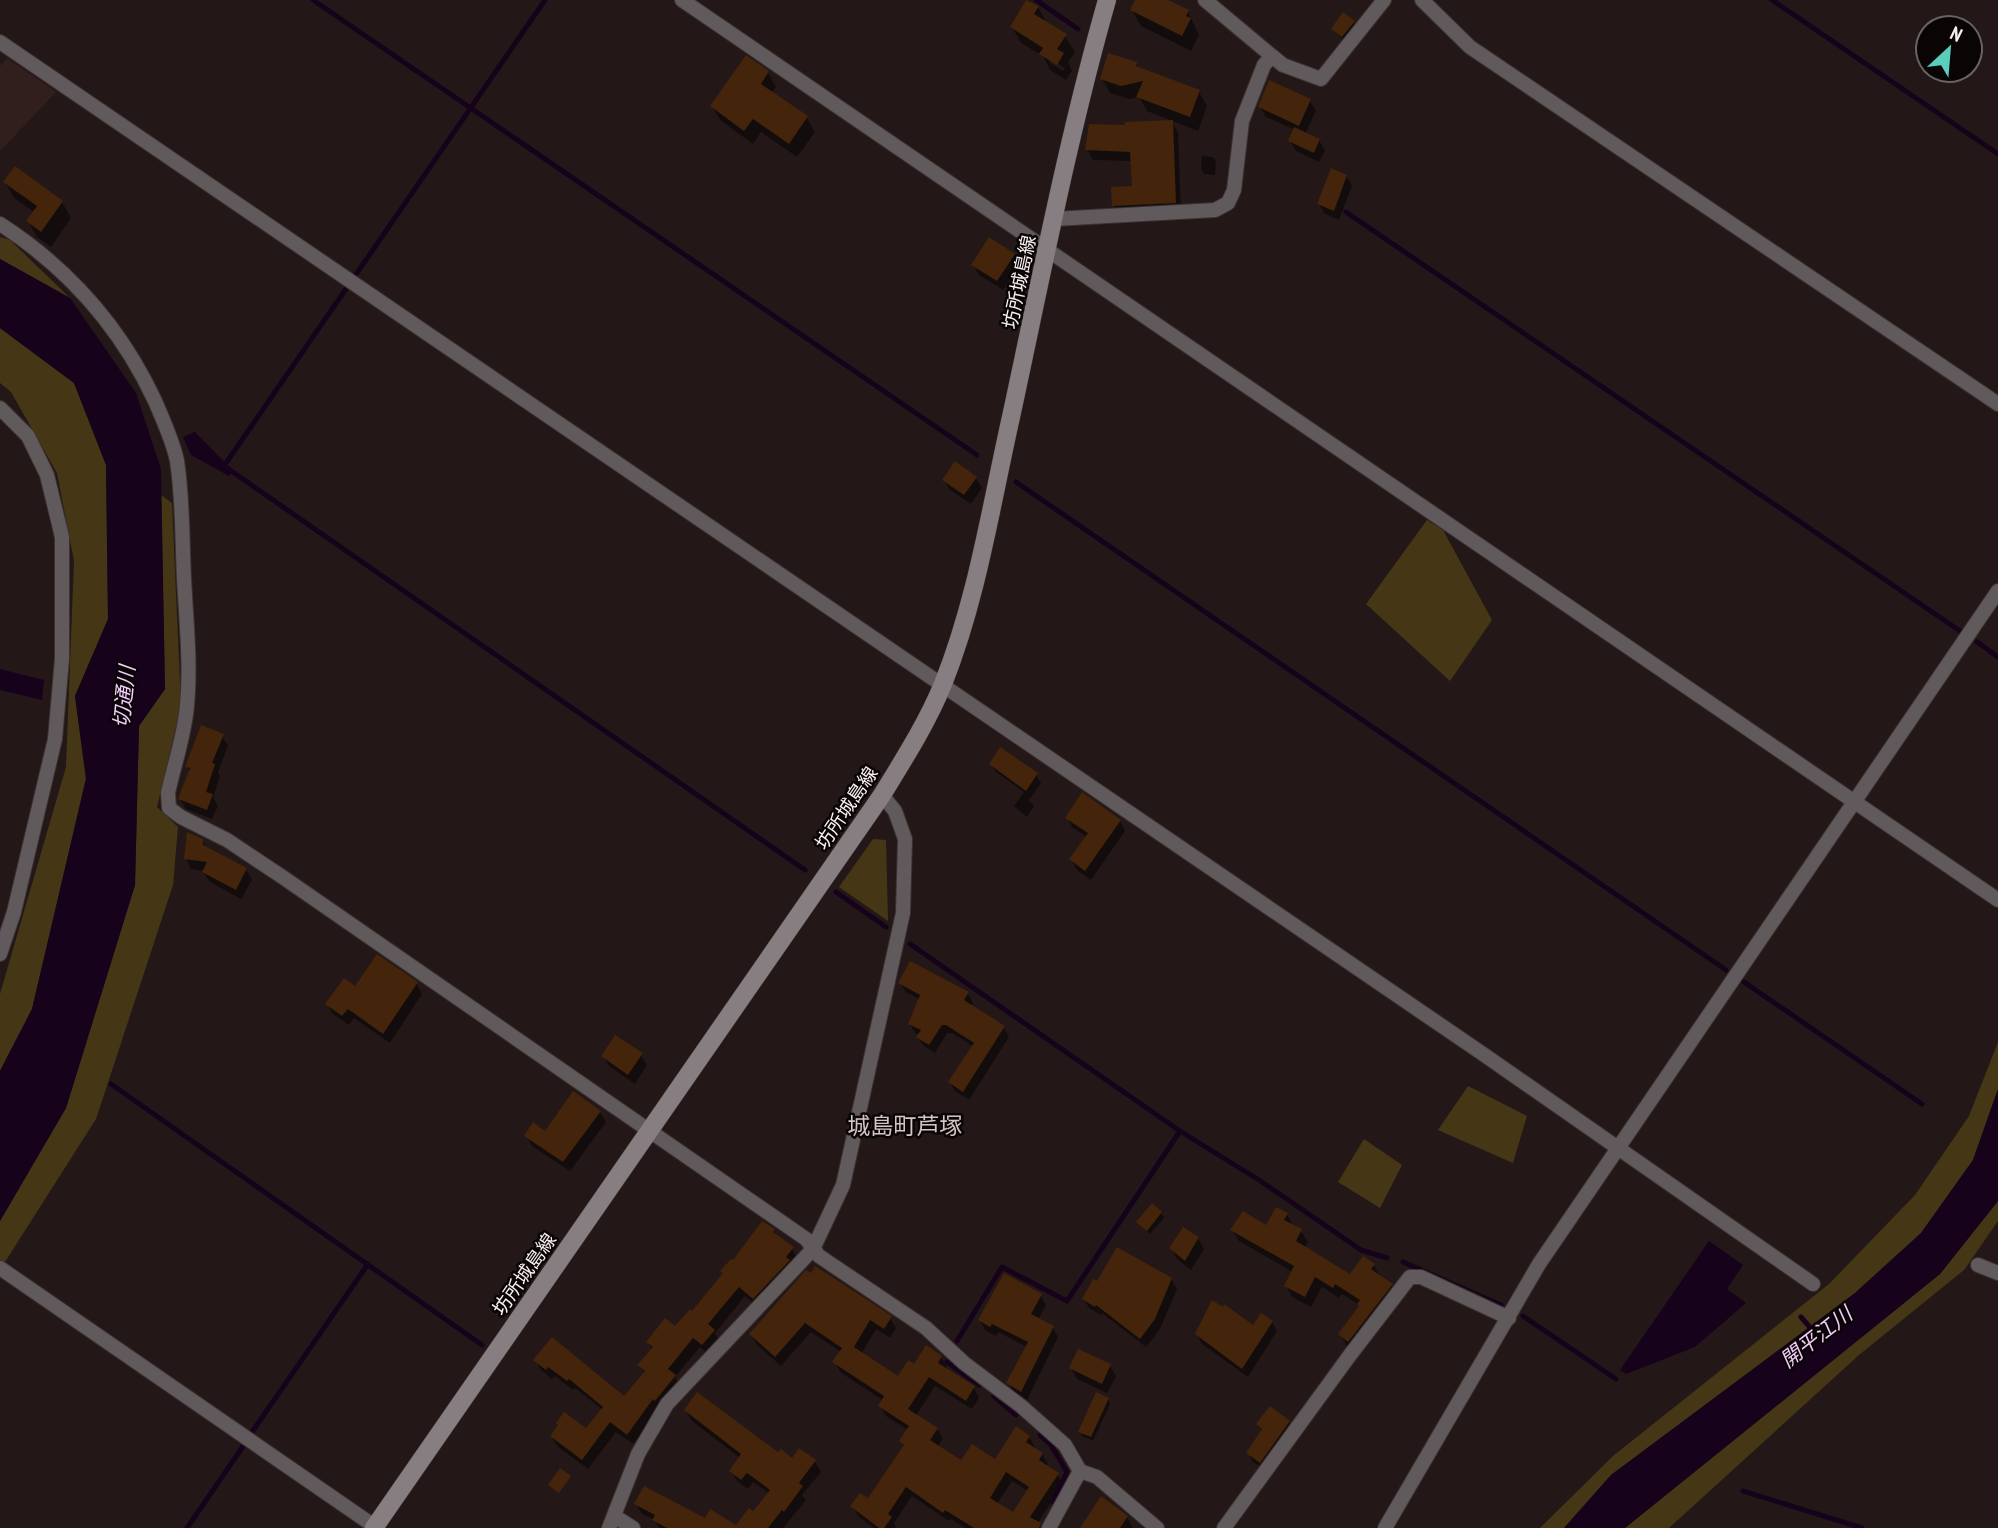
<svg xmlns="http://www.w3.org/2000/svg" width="1998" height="1528" font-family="'PT Sans Narrow','Noto Sans JP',sans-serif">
	<rect width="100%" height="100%" fill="#231817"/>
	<path fill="#311f1e" d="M7,58L56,92L0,151V66Z"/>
	<path fill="#453716" d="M0,237L10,240L70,298L0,259Z
		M0,328L74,383L106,465L108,619L75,696L86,778L32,1009L0,1071V994L66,767L74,561L57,473L11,392L0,383Z
		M161,495L172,503L181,706L157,807L178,827L173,885L96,1119L5,1262L0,1274V1221L66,1108L135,885L139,726L165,689Z
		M1427,520L1443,530L1492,620L1450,681L1366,604Z
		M873,839L886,840L888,921L839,887Z
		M1998,1042V1089L1973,1160L1921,1233L1855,1293L1611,1475L1564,1528H1540L1613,1456L1829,1284L1915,1195L1969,1116Z
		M1468,1086L1527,1116L1513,1163L1438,1130Z
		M1364,1139L1402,1165L1380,1208L1338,1182Z
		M1998,1201V1221L1964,1270L1859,1355L1669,1528H1625L1940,1274Z"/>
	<path fill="#17021c" d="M0,259L70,298L136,393L161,469L165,689L139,726L135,885L66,1108L0,1221V1071L32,1009L86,779L75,696L108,619L106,465L74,383L0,328Z
		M195,432L233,471L229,476L191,455L183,437Z
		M0,669L44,680L42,700L0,690Z
		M1998,1089V1201L1940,1274L1625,1528H1564L1611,1475L1855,1293L1921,1233L1973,1160Z
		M1709,1241L1743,1265L1727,1289L1746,1303L1695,1347L1626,1374L1620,1370Z"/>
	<path fill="#0007" fill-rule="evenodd" d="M1137,0H1164L1188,12L1199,35L1191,51L1141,26L1132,10Z
		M1038,7L1047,23L1065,36L1075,52L1068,62L1072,71L1066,80L1050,70L1043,56L1021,43L1012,27ZM1049,58L1065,68L1063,71L1049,62Z
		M1354,22L1356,27L1345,41L1333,29Z
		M746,58L768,73L776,87L771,93L807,118L815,132L797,157L761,132L753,144L720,120L712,106Z
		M1136,64L1139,68L1199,92L1207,106L1198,131L1147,111L1139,97L1130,99L1110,93L1102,79Z
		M1310,101L1316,111L1305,134L1319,140L1325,151L1319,162L1296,151L1290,141L1295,130L1266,117L1260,107Z
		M1172,122L1178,133L1181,212L1120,216L1114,206L1134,187L1132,161L1093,160L1087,149L1127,127Z
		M1202,156L1213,157L1216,162L1215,175L1204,174L1201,169Z
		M1346,176L1352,186L1339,220L1325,214L1319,204Z
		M5,182L62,202L71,218L51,247L37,237L28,221L34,212L14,198Z
		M1014,255L1020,265L1003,290L979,275L973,265Z
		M976,478L982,488L971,504L950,490L944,480Z
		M222,736L228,746L218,772L220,776L213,797L218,806L212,819L186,809L180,799L190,772L187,766Z
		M991,764L1036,775L1041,783L1029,800L1034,806L1027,817L1014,806L1024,792L996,772Z
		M1067,818L1120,821L1125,831L1091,880L1077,870L1071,859L1087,837L1073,828Z
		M202,840L207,849L246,869L252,880L241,899L210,882L203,871L191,869L186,859Z
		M416,983L422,994L390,1043L354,1018L349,1025L333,1014L327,1004L355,988Z
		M900,983L968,994L973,1003L971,1006L1004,1028L1009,1037L969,1100L955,1091L950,1082L974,1047L952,1033H947L935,1053L924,1046L918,1037L920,1035L915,1033L910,1024L920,1000L906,992Z
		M641,1055L647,1065L635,1084L609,1066L603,1056Z
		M600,1112L606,1122L570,1171L532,1146L526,1136L545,1133Z
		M1161,1213L1164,1218L1150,1234L1138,1223Z
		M1287,1215L1294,1227L1301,1231L1308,1242L1304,1248L1351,1276L1374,1265L1380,1276L1391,1285L1398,1296L1355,1352L1347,1346L1340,1334L1361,1306L1342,1294L1339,1298L1322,1287L1311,1307L1292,1297L1286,1286L1293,1272L1239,1241L1232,1230L1267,1228Z
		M773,1230L778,1238L792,1249L798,1259L759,1308L745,1296L715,1333L719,1341L708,1354L700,1347L675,1377L681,1387L659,1408L633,1444L616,1432L588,1469L558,1447L552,1437L587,1431L603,1410L575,1388L573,1390L555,1376L552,1379L541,1370L536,1360L624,1398L645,1374L640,1365L653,1350L648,1342L676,1328Z
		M1198,1238L1204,1249L1191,1270L1177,1259L1171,1248Z
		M806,1273L890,1318L896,1328L890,1338L876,1329L861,1354L898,1378L915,1366L941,1357L947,1367L945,1370L974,1388L979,1398L972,1409L935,1386L916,1416L937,1429L943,1439L937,1447L961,1462L995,1461L1029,1437L1035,1447L1034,1449L1042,1454L1048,1464L1046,1467L1057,1474L1063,1484L1037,1524L1040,1528H965L951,1519L949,1521L912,1496L894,1523L896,1528H874L858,1516L853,1506L868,1501L904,1447L901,1441L908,1430L886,1416L880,1406L884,1401L840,1372L835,1362L841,1352L811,1332L781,1366L757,1345L751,1335ZM1012,1481L1028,1491L1014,1515L997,1504Z
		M1171,1279L1177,1289L1160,1329L1146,1347L1102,1313L1101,1315L1089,1308L1084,1299Z
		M1041,1296L1046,1305L1038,1320L1053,1328L1058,1337L1027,1400L1014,1392L1008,1383L1027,1347L998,1332L996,1336L985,1330L980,1320Z
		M1272,1322L1277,1331L1248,1377L1202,1344L1197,1334L1254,1327Z
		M1110,1366L1116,1376L1107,1393L1077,1379L1071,1368Z
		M1108,1399L1110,1404L1093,1441L1082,1436L1080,1432Z
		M686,1411L779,1455L792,1460L815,1462L821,1472L802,1495L806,1500L783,1528H659L654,1520L642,1514L636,1504L736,1527L753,1514L769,1493L753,1482L748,1489L737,1481L731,1471L740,1458L692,1421Z
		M1289,1422L1293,1431L1265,1470L1253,1462L1248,1453L1263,1432L1258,1424Z
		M1127,1517L1133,1528H1084Z"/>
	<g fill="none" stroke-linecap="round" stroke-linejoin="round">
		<path stroke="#17021c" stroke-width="5" d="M313,0L977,455
			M1036,0L1078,29
			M1772,0L1998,154
			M1346,212L1960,631
			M224,466L545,0
			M227,468L805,870
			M1016,482L1726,970
			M1977,642L1998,657
			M836,892L886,927
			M910,944L1180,1131L1259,1180L1361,1250L1387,1258
			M1744,982L1922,1104
			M111,1084L482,1345
			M1403,1262L1501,1305
			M1523,1316L1616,1379
			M1801,1317L1813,1331
			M957,1341L1002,1267L1067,1301L1180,1131
			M947,1362L979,1385
			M994,1396L1016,1415
			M252,1432L368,1264
			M1040,1435L1051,1445L1067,1472L1053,1502
			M1743,1491L1862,1528
			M187,1528L244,1445"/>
	</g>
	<path fill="#44240a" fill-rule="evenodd" d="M1026,0L1039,6L1034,14L1067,34L1057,49L1064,53L1057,65L1039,54L1043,48L1010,27Z
		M1135,0H1168L1189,10L1186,16L1191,18L1182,36L1130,10Z
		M1343,12L1355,21L1342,37L1331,29Z
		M1108,53L1137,62L1136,66L1200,90L1190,117L1136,97L1143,81L1121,86L1100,79Z
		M746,55L769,71L761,84L808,116L789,144L753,119L744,131L710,106Z
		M1269,80L1311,99L1299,126L1258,107Z
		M1173,120L1176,203L1112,206L1111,187L1132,186L1130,152L1085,150L1089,124L1125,125V122Z
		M1294,127L1320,139L1314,153L1288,141Z
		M15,166L63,201L41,232L26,221L37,206L3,182Z
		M1331,168L1347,175L1334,211L1317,204Z
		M989,237L1015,254L997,281L971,265Z
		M955,461L977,477L964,495L942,480Z
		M201,725L224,734L212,763L215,764L206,792L213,794L207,810L178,799L190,768L185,767Z
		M1000,747L1038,773L1026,791L989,764Z
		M1082,792L1121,820L1085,871L1069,859L1088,833L1065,818Z
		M187,832L203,839V845L247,868L236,890L202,872L207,862L184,859Z
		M377,954L418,982L383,1034L348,1009L342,1016L325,1004L344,978L355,986Z
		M910,961L969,992L964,1000L1005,1026L963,1092L948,1082L974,1043L946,1025H942L929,1045L916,1037L921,1030L908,1024L920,995L898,983Z
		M615,1035L643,1053L628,1075L601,1056Z
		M573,1091L601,1111L563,1162L524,1136L533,1122L545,1131Z
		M1152,1203L1162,1212L1147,1231L1136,1222Z
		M1276,1207L1288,1213L1284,1220L1302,1229L1296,1241L1350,1274L1363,1256L1375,1264L1371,1269L1393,1284L1348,1342L1338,1334L1359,1306L1357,1304L1360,1300L1335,1284L1333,1288L1315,1277L1305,1297L1284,1286L1294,1266L1230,1230L1243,1211L1266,1225Z
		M762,1221L775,1229L773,1232L794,1247L786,1257L790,1260L753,1299L739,1287L708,1324L715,1330L702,1345L693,1338L668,1369L676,1375L655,1401L653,1399L627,1435L610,1422L582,1460L550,1436L558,1425L556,1423L564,1412L586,1428L603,1407L569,1379L567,1381L548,1367L546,1370L533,1360L552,1337L624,1396L645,1371L637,1365L653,1347L646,1342L665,1318L675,1326L690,1309L692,1311L723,1273L720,1271L731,1259L733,1260Z
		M1183,1227L1199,1237L1185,1261L1169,1248Z
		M1117,1247L1172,1278L1155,1319L1140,1339L1096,1305L1095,1307L1082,1299L1093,1279L1097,1281Z
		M815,1266L892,1316L884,1329L870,1320L854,1347L898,1376L908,1360L914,1364L926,1345L942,1356L938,1363L975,1386L966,1401L929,1377L908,1409L938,1428L930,1440L961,1460L972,1444L995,1459L1016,1426L1030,1436L1026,1442L1043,1453L1039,1460L1059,1473L1030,1517L1041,1523L1039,1528H974L945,1510L943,1513L906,1487L888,1514L892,1517L884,1528H879L850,1506L860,1493L868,1498L904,1445L899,1441L909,1426L878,1406L884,1396L832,1362L842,1348L805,1323L775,1357L749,1334L806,1270L811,1273ZM1006,1472L1029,1487L1013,1512L990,1498Z
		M1004,1273L1042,1294L1031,1314L1054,1326L1021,1392L1006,1383L1028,1342L992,1324L990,1327L978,1320Z
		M1212,1300L1223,1307L1224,1304L1253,1325L1261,1313L1273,1321L1242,1369L1195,1334Z
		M1078,1349L1111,1364L1102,1384L1069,1368Z
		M697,1392L778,1452L781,1449L792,1458L799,1448L816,1460L799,1483L803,1486L784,1512L782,1510L768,1528H667L652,1520L655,1515L634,1504L644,1486L705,1518L710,1509L736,1525L749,1508L753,1511L770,1490L747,1473L741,1480L729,1471L741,1454L684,1410Z
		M1096,1392L1109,1398L1091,1437L1078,1432Z
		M1270,1406L1290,1421L1260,1463L1246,1453L1262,1429L1256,1424Z
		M560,1468L571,1476L559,1493L548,1485Z
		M1101,1496L1128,1516L1120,1528H1080Z"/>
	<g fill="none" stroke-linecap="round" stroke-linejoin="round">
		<defs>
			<path id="street" d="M682,0L1998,900
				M1422,0L1470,47L1998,404
				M0,42L1483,1054L1813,1284
				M1272,56L1283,65L1321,79L1384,0
				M1054,219L1215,210L1228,203L1234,190L1242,121L1264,65L1272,56L1205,0
				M0,224C68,268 121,328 155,401C163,420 173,441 177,461C183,499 182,540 184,578C186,619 191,663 187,705C185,734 174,765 168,793L169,808L181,817L227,840L284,878L806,1239L819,1256L926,1328L964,1363L1021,1406L1065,1445L1080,1471L1097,1477L1157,1528
				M0,408L28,436L47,475L62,537V659L55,739L14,912L0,954
				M1978,1265L1998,1273
				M0,1268L377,1528
				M614,1516L633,1528
				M609,1528L638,1454L667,1404L813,1249L843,1185L903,913L905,839L895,811L882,795
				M1049,1528L1080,1471
				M1224,1528L1350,1355L1410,1277H1421L1509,1318
				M1385,1528L1539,1264L1998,591"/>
			<path id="secondary" d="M374,1528L882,795C904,759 927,723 943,684C977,599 991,506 1011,417C1041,278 1068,137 1107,0"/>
		</defs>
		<use href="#street" stroke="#3d3231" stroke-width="16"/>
		<use href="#secondary" stroke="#3d3231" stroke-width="19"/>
		<use href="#street" stroke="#605a5c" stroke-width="14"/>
		<use href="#secondary" stroke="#877e81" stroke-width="18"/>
	</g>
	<g text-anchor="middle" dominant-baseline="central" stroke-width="5" stroke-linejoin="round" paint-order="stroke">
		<g font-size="19" fill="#f9f1f0" stroke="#090505">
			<text transform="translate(1019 282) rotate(-78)">坊所城島線</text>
			<text transform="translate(846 808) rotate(-56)">坊所城島線</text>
			<text transform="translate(524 1274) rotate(-55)">坊所城島線</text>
		</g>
		<g font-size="21" font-style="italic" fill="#f2ccfa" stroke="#090505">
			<text transform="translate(124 697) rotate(-84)">切通川</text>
			<text transform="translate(1816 1337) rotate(-38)">開平江川</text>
		</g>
		<g font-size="23" fill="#d4c4c3" stroke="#090505">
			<text x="905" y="1125">城島町芦塚</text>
		</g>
	</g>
	<g transform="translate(1949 49) rotate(26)"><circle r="33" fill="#090505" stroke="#696363" stroke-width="2"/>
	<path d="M0-5L12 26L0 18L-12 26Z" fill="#5acebc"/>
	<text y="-10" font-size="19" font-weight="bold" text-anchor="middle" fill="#f9f1f0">N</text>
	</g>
</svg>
